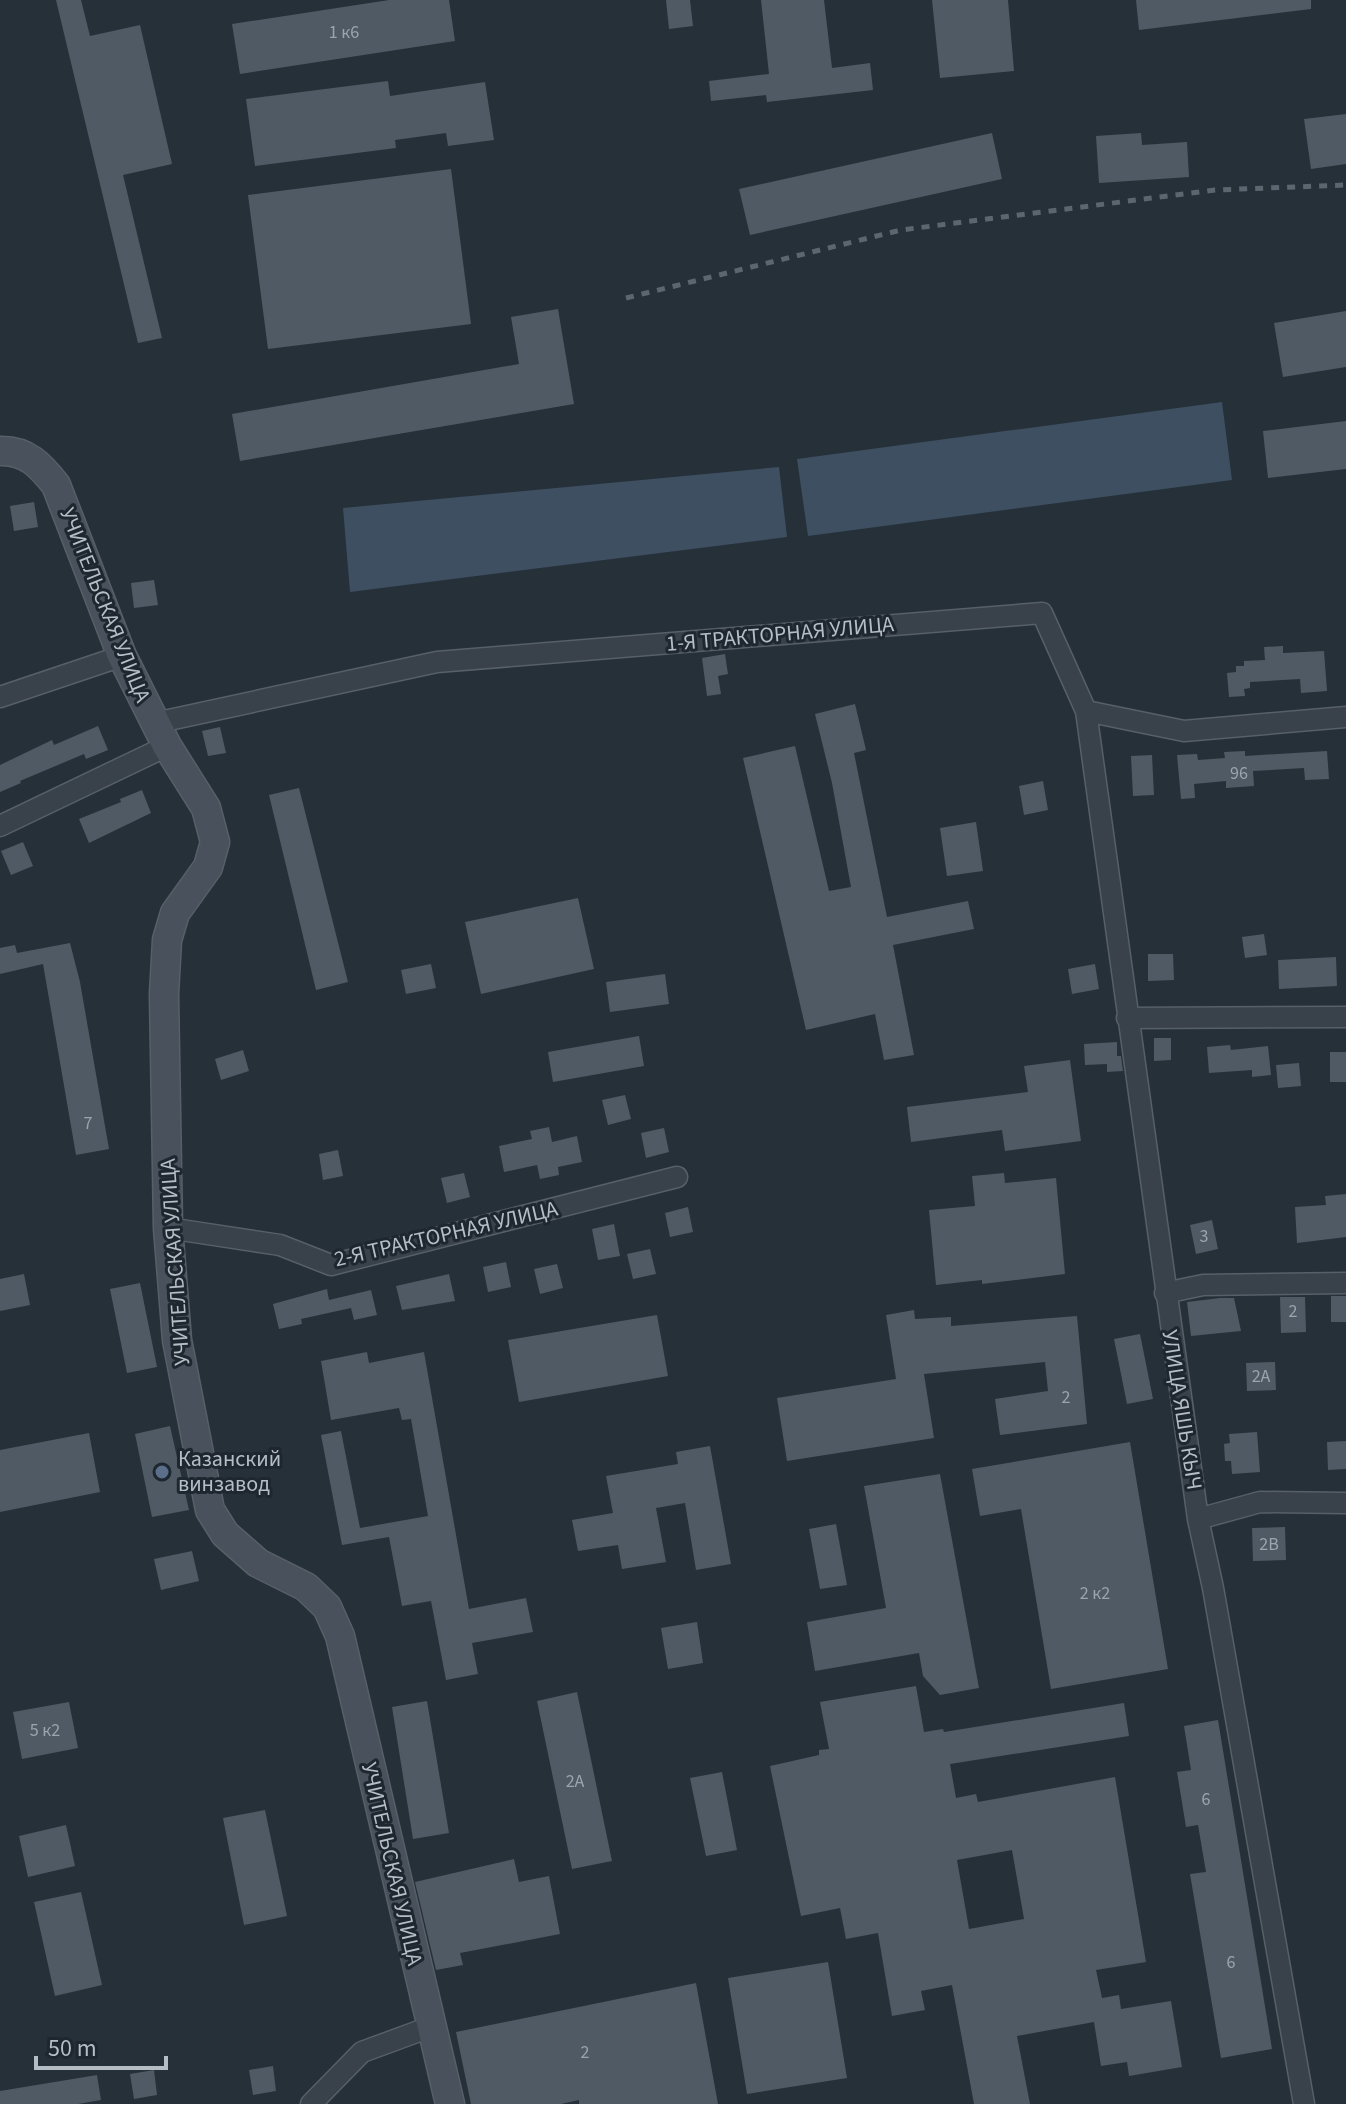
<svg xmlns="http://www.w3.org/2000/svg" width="1346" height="2104" font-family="'Source Sans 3',sans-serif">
	<rect width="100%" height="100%" fill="#263039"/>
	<path fill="#3d4f60" d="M1222,402L1232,480L808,536L797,459Z
		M779,467L787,537L350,592L343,508Z"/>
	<path fill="#4f5a64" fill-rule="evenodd" d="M56,0H81L90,36L140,25L172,164L123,175L162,338L138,343Z
		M389,0H449L455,41L240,74L232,24Z
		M666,0H690L693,26L669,29Z
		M761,0H824L832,68L870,63L873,90L767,102L766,95L711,101L709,81L769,74Z
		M932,0H1008L1014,71L940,78Z
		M1136,0H1311V9L1139,30Z
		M388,81L390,96L485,82L494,140L448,146L446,133L395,140L396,148L255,166L246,99Z
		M1346,114V164L1311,169L1304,119Z
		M992,133L1002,179L750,235L739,189Z
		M1141,133L1142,145L1187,142L1189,177L1099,183L1096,136Z
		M451,169L471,324L268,349L248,195Z
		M558,309L574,404L240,461L232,414L519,364L511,317Z
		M1346,311V367L1283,377L1274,323Z
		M1346,421V469L1268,478L1263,431Z
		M34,502L38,527L14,531L10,506Z
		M154,580L158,605L134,608L131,583Z
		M1283,646V653L1324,651L1327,691L1301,693L1300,679L1250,682V688L1244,689L1245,696L1229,697L1227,673L1236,672V666H1244V661L1265,660L1264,647Z
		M725,654L728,674L718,676L721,694L707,696L702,658Z
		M855,704L866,750L854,753L887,917L968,901L974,929L893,945L914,1055L884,1060L875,1014L806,1030L743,758L795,746L829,891L851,887L832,783L815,714Z
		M98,726L108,750L86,759L84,754L20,781L21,783L0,792V765L52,740L54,745Z
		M220,727L226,753L208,756L202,731Z
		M1245,751V756L1327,751L1329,779L1305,780L1304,768L1253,771L1254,786L1226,788V781L1194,784L1195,798L1181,799L1177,755L1197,754L1198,760L1225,758L1224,752Z
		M1152,755L1154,795L1133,796L1131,756Z
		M1043,781L1048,810L1024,815L1019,786Z
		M299,788L348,982L316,990L269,795Z
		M142,790L151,813L89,843L79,819L121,802L120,799Z
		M976,822L983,871L947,876L940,828Z
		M23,842L33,866L11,875L1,851Z
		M578,898L594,969L481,994L465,922Z
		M1264,934L1267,955L1245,958L1242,937Z
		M70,943L80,982L109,1149L76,1155L43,964L0,974V948L15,945L17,953Z
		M1148,954H1173L1174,980L1148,981Z
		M1336,957L1337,986L1279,989L1278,960Z
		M431,964L436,988L406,994L401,970Z
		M1095,964L1099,989L1072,994L1068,969Z
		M665,974L669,1004L610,1012L606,982Z
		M639,1036L644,1066L553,1082L548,1052Z
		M1154,1038H1171V1060L1154,1061Z
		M1117,1042V1056H1121L1123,1071L1107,1072V1064L1085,1065L1084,1044Z
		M1230,1045L1231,1050L1268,1046L1271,1075L1252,1077V1070L1209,1073L1207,1047Z
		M243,1050L249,1071L221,1080L215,1059Z
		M1330,1052H1346V1082H1330Z
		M1070,1060L1081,1141L1005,1151L1002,1130L911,1142L907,1107L1028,1092L1024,1066Z
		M1299,1063L1301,1086L1278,1088L1276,1065Z
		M625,1095L631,1119L608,1125L602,1100Z
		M549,1127L552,1142L577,1136L582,1162L558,1167L559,1175L540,1179L537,1165L504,1172L499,1146L532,1139L530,1131Z
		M664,1128L669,1152L646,1158L641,1133Z
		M338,1150L343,1176L323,1180L319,1154Z
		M464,1173L470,1197L447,1203L441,1178Z
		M1004,1173L1005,1183L1056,1178L1065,1274L982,1284V1280L936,1285L929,1210L975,1206L972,1176Z
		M1346,1194V1237L1297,1243L1295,1207L1326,1205L1325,1196Z
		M688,1207L693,1232L670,1237L665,1213Z
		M1212,1220L1218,1249L1196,1254L1190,1225Z
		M614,1224L620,1256L598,1260L592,1229Z
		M650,1249L656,1274L633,1279L627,1254Z
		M506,1262L511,1287L488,1292L483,1267Z
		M557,1264L563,1288L540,1294L534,1269Z
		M24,1274L30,1305L0,1311V1279Z
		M449,1274L455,1301L402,1310L396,1286Z
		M140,1283L157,1367L127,1373L110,1289Z
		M327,1289L329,1300L371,1290L377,1315L354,1320L351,1308L301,1319L302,1324L279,1329L273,1304Z
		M1331,1296H1346V1322H1331Z
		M1280,1297H1305L1306,1332L1281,1333Z
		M1220,1298H1234L1241,1331L1191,1336L1187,1302Z
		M914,1310L915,1319L951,1317V1326L1077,1316L1087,1424L1000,1435L995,1399L1048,1391L1045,1362L924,1374L934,1438L787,1461L777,1398L896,1379L886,1315Z
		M657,1315L668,1376L519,1402L508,1340Z
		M1140,1334L1153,1399L1127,1404L1114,1339Z
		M367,1352L369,1363L424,1352L469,1609L526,1598L533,1632L472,1643L478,1674L446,1680L431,1601L402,1606L389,1537L342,1545L321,1435L341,1431L360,1528L428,1516L411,1419L402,1420L399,1408L331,1420L321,1361Z
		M1275,1362L1276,1390L1247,1391L1246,1363Z
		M170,1426L189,1510L152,1517L135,1434Z
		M1257,1432L1260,1472L1232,1474L1231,1461H1225L1224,1444L1230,1443L1229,1434Z
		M89,1433L100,1492L0,1512V1450Z
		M1346,1441V1469L1328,1470L1327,1442Z
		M1130,1442L1168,1669L1051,1689L1021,1509L980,1516L972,1469Z
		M710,1446L731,1564L696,1570L685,1503L656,1508L666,1562L622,1569L618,1545L578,1551L572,1520L613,1513L606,1476L678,1464L676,1452Z
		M940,1474L979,1688L940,1695L923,1676L919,1653L815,1671L807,1622L886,1608L864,1486Z
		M836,1524L847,1585L820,1589L809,1529Z
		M1285,1527L1286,1560L1253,1561L1252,1528Z
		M192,1551L199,1581L161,1590L154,1559Z
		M697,1622L703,1663L668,1669L661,1628Z
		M916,1686L924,1732L943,1729L944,1732L1124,1703L1129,1736L950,1764L956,1798L976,1794L978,1802L1115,1777L1146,1962L1096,1970L1102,1998L1119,1995L1121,2009L1171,2001L1182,2067L1129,2076L1127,2062L1101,2066L1094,2022L1017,2036L1030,2104H974L952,1985L921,1991L925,2010L892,2016L878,1933L846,1939L840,1908L801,1916L770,1766L819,1755V1750L829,1749L820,1702ZM1012,1850L1024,1919L969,1929L957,1860Z
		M577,1692L612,1861L572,1869L537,1701Z
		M427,1701L449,1833L413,1839L392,1707Z
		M69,1702L78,1748L22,1759L13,1712Z
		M1218,1720L1272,2049L1221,2058L1190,1874L1206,1872L1198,1825L1186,1827L1177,1772L1191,1770L1184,1726Z
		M722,1772L737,1850L706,1856L690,1778Z
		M265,1810L287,1916L244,1925L223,1818Z
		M66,1825L75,1866L28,1877L19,1836Z
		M514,1859L519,1882L549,1876L560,1934L460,1953L463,1965L436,1970L415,1882Z
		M81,1892L102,1985L55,1996L34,1902Z
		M828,1962L847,2078L747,2094L728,1978Z
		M696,1983L718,2104H579V2100L561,2104H471L456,2032Z
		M273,2066L276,2091L253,2095L249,2070Z
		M154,2070L157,2095L134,2099L130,2074Z
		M97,2075L101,2100L78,2104H0V2091Z"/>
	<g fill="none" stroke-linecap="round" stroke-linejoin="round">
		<defs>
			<path id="street" d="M0,697L122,656
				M1086,711L1198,1519L1213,1588L1304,2104
				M155,723L437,662L1042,613L1086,711L1184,731L1346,717
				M0,826L167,746
				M1127,1018L1346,1017
				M168,1228L280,1245L331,1265L677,1177
				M1165,1293L1203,1285L1346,1283
				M1198,1519L1260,1502L1346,1503
				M311,2104L362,2052L430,2027"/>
			<path id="secondary" d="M0,451C27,450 41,466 56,485L122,656L167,746L206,808L215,842L208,867L175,913L167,940L164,994L168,1228L177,1340L210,1510L225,1534L258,1563L306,1587L327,1607L340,1636L450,2104"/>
		</defs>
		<use href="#street" stroke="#575f68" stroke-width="23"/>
		<use href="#secondary" stroke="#575f68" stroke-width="31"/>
		<use href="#street" stroke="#39414a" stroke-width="20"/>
		<use href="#secondary" stroke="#48515c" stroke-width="28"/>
		<path stroke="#5c6670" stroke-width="5" stroke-dasharray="8 8" stroke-linecap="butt" d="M626,298L901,230L1215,190L1346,185"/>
	</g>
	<circle fill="#5c6f8a" stroke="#1e262f" stroke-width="3" cx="162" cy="1472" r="8"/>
	<g text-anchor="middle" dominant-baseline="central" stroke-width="6" stroke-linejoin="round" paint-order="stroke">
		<g font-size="18" fill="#9ca4ad">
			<text x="344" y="32">1 к6</text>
			<text x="1239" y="773">96</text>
			<text x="88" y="1123">7</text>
			<text x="1204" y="1236">3</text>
			<text x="1293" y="1311">2</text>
			<text x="1261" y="1376">2А</text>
			<text x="1066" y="1397">2</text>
			<text x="1269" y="1544">2В</text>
			<text x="1095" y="1593">2 к2</text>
			<text x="45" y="1730">5 к2</text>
			<text x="575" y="1781">2А</text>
			<text x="1206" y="1799">6</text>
			<text x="1231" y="1962">6</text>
			<text x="585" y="2052">2</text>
		</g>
		<g font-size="22" fill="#b5bdc5" stroke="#1e262f">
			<text transform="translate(105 605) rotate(68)">УЧИТЕЛЬСКАЯ УЛИЦА</text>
			<text transform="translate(780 634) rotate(-5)">1-Я ТРАКТОРНАЯ УЛИЦА</text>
			<text transform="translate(446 1234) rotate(-13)">2-Я ТРАКТОРНАЯ УЛИЦА</text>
			<text transform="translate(175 1262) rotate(-94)">УЧИТЕЛЬСКАЯ УЛИЦА</text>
			<text transform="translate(1182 1410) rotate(81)">УЛИЦА ЯШЬ КЫЧ</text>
			<text transform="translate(392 1864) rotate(77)">УЧИТЕЛЬСКАЯ УЛИЦА</text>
		</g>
		<g font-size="22" fill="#b5bdc5" stroke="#1e262f" text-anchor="start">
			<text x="178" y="1459">Казанский<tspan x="178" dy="25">винзавод</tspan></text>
		</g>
	</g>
	<path d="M36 2056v12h130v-12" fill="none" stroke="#b5bdc5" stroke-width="4"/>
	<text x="48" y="2056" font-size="24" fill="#b5bdc5" stroke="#1e262f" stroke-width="6" paint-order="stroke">50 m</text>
</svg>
